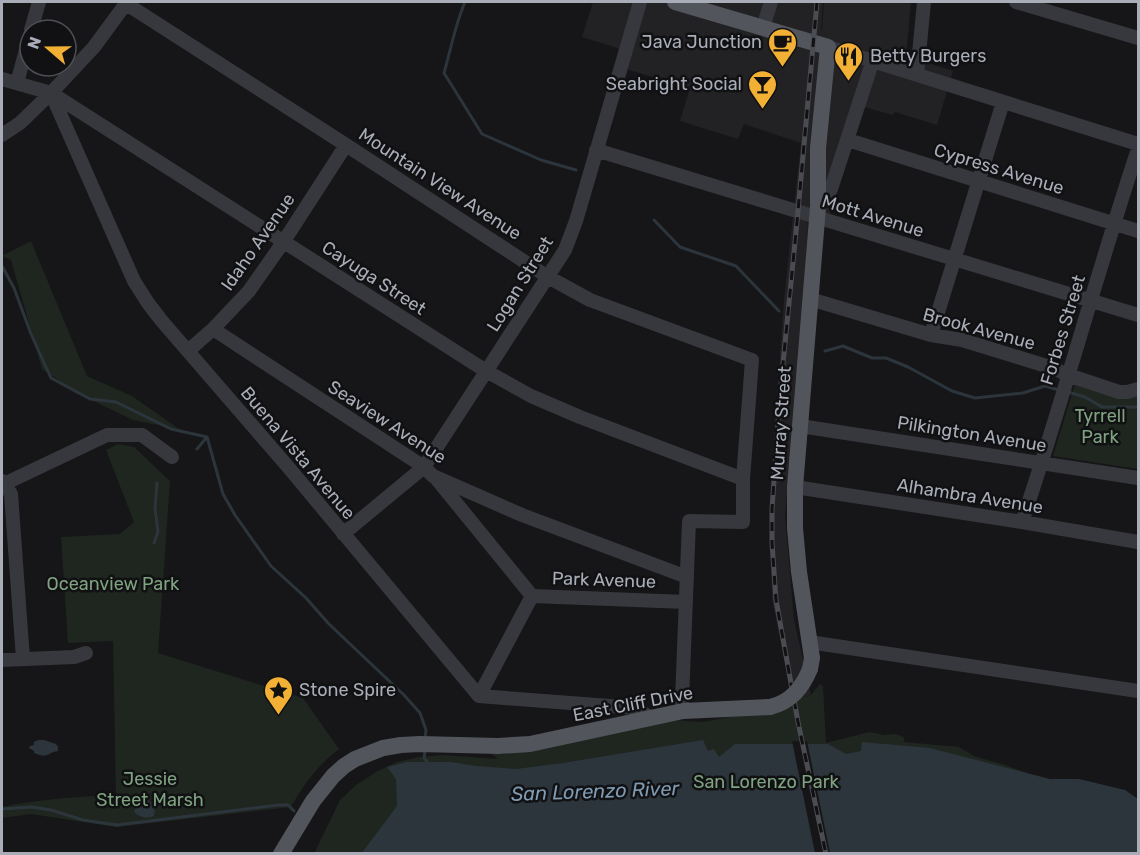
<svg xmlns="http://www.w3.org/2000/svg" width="1140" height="855" font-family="Rubik,sans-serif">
	<rect width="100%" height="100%" fill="#161618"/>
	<path fill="#222225" d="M593,2H823L821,30L822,31L824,2H911L906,56L953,71L937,125L895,112L893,115L864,107L829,217L805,211L808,226L803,308L785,516L794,620L811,695L793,701L772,599L770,510L784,299L801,143L744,124L738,139L680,121L690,88L623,68L627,51L582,37Z"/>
	<path fill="#1e261f" d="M31,241L87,376L132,396L179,429L133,420L77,393L42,369L11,260L2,256Z
		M1076,381L1138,394V469L1053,456Z
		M118,444L134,447L170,481L158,653L303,698L339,749C318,765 304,784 291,807L116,827L31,814L2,818V807C39,799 77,797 116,795L113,641L68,643L61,537L120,534L134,522L106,450Z
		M820,684L823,686L826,743L869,732L884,735L895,734L904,737V742L959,747L974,756L1005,765L1035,776L839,853L314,854L340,800L356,785L376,772L397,762L419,757L443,755L498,759L492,754H504L675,720L703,722L769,709L811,695Z"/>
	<path fill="#2c353c" d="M38,740H44L56,744L58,747V751C46,753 49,759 34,753V751L29,748L30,746L34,745V742Z
		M703,740L708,751L714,749L719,757L735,744H828L846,754L861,751L862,742L930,748L1050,779H1079L1125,790L1138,799V853L361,854L397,806L396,779L387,767L407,762H451L476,766L516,769L563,763Z
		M146,799C153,803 156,809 154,816C146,819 141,818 134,812L136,807Z"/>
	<path fill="#161618" d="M792,741H807L830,853H815Z"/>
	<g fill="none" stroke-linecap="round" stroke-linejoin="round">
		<path stroke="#2c353c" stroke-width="3" d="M465,2C455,25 451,49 444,73L482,134L541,160L576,170
			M654,220L680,247L736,266L779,311
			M2,266L14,288L31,334L51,378L90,399L116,402L171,429L207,437L223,494L235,515L271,566L306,598L329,624L404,695L420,713L426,730L425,738
			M825,351L843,346L872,358H886L908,367L952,391L975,398L1023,393L1045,386L1059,390
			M1068,392L1085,397L1102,407H1138
			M197,449L207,437
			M154,543L158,532L155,508L157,483
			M425,751L424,758L429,764
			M2,809L32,807L51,810L83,820L117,825L278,805H288L294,811"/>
		<path stroke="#37383d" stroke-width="14" d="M1016,2L1138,38
			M125,3L346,145L548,277L590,300L752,360L743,479V522L689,521L682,700L683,711
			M763,27L771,2
			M31,30L39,2
			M828,47L1138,144
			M917,75L924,2
			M2,79L51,93L486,371L531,396L580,417L743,479
			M17,83L30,35
			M51,93L134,281L148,303L161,320L289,468L479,696L636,708L651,718
			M2,135L20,123L51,93L94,47L127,2
			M848,140L1138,231
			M596,150L1138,315
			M818,207L831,189L873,60
			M810,299L931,335L962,340L1053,368L1068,375L1119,392H1127L1138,389
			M213,329L424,467L433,476L522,515L687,577
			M931,335L1003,102
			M188,351L213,329L249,291L284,241L346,145
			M800,426L1138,478
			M435,477L532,596L686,602
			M2,481L11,494L23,659
			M2,485L107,435H142L172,457
			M795,487L1022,522L1138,542
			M1022,522C1064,399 1097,272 1138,149
			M343,534L424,467L565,250L576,221L640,2
			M809,642L1138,691
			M2,660L74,657L86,653
			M479,696L532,596"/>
		<path stroke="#53555c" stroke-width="16" d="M675,2L828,47L818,148V207L795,487V528L799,572L812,658L810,669
			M281,854L313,801L333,776L344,766L355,759L383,748L401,745L420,744L498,746L530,744L683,711L770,707"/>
		<defs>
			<path id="rail" d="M817,2L797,222L780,394L772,509V543L776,600L798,722L826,854"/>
		</defs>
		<use href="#rail" stroke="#4a4c52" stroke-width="5"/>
		<use href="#rail" stroke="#111113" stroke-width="3" stroke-dasharray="9" stroke-linecap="butt"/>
		<path stroke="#53555c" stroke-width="16" d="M770,707C791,702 802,688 810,669"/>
	</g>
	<defs>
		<symbol id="cafe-pin" viewBox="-11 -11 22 30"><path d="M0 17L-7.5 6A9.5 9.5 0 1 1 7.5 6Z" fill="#f2b134" stroke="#111113"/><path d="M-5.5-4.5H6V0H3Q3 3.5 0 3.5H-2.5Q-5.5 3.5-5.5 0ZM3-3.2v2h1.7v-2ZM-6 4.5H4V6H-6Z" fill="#111"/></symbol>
		<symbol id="restaurant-pin" viewBox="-11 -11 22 30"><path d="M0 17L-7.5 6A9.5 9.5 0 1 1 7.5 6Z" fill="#f2b134" stroke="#111113"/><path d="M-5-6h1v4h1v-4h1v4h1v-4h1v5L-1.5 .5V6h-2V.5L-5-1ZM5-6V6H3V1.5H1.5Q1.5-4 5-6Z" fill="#111"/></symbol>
		<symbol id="bar-pin" viewBox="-11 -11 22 30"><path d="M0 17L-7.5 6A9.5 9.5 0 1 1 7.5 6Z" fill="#f2b134" stroke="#111113"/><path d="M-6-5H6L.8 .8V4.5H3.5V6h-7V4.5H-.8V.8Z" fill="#111"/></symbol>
		<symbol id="sight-pin" viewBox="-11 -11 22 30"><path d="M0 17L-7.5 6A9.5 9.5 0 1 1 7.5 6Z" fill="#f2b134" stroke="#111113"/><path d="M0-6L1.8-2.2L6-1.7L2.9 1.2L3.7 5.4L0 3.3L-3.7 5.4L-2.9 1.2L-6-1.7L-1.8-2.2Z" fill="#111"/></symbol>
	</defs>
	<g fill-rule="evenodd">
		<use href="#cafe-pin" x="766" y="26" width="33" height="45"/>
		<use href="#restaurant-pin" x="832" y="40" width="33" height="45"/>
		<use href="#bar-pin" x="746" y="68" width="33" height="45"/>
		<use href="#sight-pin" x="262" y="674" width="33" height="45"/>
	</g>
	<g text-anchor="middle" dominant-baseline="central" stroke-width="5" stroke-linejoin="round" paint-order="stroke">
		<g font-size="18" fill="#a8adb8" stroke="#111113" text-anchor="end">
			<text x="762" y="42">Java Junction</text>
			<text x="870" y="56" text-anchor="start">Betty Burgers</text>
			<text x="742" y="84">Seabright Social</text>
			<text x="299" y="690" text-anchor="start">Stone Spire</text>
		</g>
		<g font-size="18" fill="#a8adb8" stroke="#111113">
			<text transform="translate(999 169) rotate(17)">Cypress Avenue</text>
			<text transform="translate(440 184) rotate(33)">Mountain View Avenue</text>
			<text transform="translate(873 216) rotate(17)">Mott Avenue</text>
			<text transform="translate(258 242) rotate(-55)">Idaho Avenue</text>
			<text transform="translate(374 278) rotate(33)">Cayuga Street</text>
			<text transform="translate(520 284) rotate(-58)">Logan Street</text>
			<text transform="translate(979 329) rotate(15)">Brook Avenue</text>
			<text transform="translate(1063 330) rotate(-73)">Forbes Street</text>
			<text transform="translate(387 422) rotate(33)">Seaview Avenue</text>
			<text transform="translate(781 423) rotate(-86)">Murray Street</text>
			<text transform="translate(972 434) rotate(9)">Pilkington Avenue</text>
			<text transform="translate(298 453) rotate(50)">Buena Vista Avenue</text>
			<text transform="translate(970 496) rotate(9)">Alhambra Avenue</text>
			<text transform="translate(604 580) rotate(2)">Park Avenue</text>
			<text transform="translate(633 704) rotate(-11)">East Cliff Drive</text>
		</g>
		<g font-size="18" fill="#7fa381" stroke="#111113">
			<text x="1100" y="416">Tyrrell<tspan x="1100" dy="21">Park</tspan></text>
			<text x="113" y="584">Oceanview Park</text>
			<text x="150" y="779">Jessie<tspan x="150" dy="21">Street Marsh</tspan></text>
			<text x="766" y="782">San Lorenzo Park</text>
		</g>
		<g font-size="20" font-style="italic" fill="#7f9bb3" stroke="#111113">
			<text transform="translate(595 791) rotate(-2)">San Lorenzo River</text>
		</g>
	</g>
	<rect width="1140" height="855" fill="none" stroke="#a8adb8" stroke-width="6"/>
	<g transform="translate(48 48) rotate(290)"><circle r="28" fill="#111113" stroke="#4d4f55" stroke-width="1.5"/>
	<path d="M0-4.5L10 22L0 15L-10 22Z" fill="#f2b134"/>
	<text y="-9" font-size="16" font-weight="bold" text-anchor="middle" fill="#a8adb8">N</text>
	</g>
</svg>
